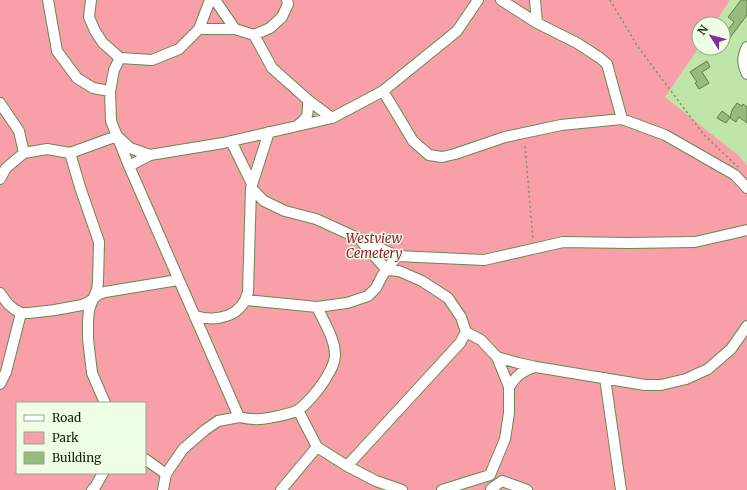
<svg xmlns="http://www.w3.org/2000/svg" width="747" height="490" font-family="Merriweather,serif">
	<rect width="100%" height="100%" fill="#c0e5a8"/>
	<path fill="#f99fa8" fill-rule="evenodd" d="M0,0H730L714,24H699V47L665,97L739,156L747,166V490H0ZM17,403H145V473H17Z"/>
	<path fill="#97ba7f" stroke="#5d7e46" d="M741,0H747V15L723,47V28L727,31L734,22L728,17Z
		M707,61L710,67L702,72L709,83L699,89L695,83L697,82L690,72Z
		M737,103L742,106L743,104L747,107V123L739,117L736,122L730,118L732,110Z
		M722,111L730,117L726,123L717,118Z"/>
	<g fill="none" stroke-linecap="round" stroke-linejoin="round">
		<defs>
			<path id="minor" d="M48,0L57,51L77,78L93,88L110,91
				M91,0L89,17L95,31L103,43L120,58
				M215,0L235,29
				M501,0L537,23L577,43L600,58L607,64L622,119
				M535,0L537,23
				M199,29H235L254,35L270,28L282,17L288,4L287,0
				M254,35L259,44L272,68L308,100L332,118
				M747,47C742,57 742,64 747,74
				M383,91L413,141L429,155L442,157L455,154L505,137L561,125L622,119L665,135L735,175L747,188
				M0,103L19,131L24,153
				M298,125C309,117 308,114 308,100
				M231,141L252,184
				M129,166L111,121L110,91L114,70L120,58L152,60L179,49L199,29L210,0
				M0,179L6,168L24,153L47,149L70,153L117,136L130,148L150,155
				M251,188L264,201L285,211L316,219L397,256L484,260L563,242L628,243L695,242L747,230
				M361,241L387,270L399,271L422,281L448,298L461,317L466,332L481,340L497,357L509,387V413L505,439L490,475L442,490
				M0,293L8,304L14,309L21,313H29L55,310L82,305L87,303L93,299L97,290L98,282L99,242L80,187L70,153
				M247,300L317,307L347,303L368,296L376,288L382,276L397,256
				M195,316C217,322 242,317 248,292L251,188L269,132
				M497,357L518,363L536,367L645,385H661L686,379L708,369L731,349L747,326
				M605,378L621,490
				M0,384L6,372L21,313
				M509,387C516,376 523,370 535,367
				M105,403L92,373L88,339V321L89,310L93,299L99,294L105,292L178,280
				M298,410L317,447L347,466L460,343L466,332
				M239,417C243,418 249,419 254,419C262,420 292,414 298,410C307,404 321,387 326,378C330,371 335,364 335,355C335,339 324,322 317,307
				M145,459L166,474L183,449L205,430L218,421L239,417L129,166L150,155L223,143L332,118L383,91L457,31L478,0
				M347,466L376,481L402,490
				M491,489L502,481L527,490
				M92,490L95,487L103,473
				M163,490L166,474
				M281,490L317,447"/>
		</defs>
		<use href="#minor" stroke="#67884f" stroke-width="12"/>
		<path stroke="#759063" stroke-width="1.5" stroke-dasharray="2 3" stroke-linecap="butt" d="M610,0L638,47L704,135L738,167
			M525,146L533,240"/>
		<use href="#minor" stroke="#fff" stroke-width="10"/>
	</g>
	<g text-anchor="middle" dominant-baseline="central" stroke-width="3" stroke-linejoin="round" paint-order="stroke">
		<g font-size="13" font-style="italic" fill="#971e3a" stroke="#efffe6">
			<text x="374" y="238">Westview<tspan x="374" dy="15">Cemetery</tspan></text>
		</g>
	</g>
	<rect x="16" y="402" width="130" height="72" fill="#efffe6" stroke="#97a58d"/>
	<rect x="24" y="415" width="20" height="6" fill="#ffffff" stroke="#97a58d"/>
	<text x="52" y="422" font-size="12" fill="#121f08">Road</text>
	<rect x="24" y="432" width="20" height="12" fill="#f99fa8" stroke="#97a58d"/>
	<text x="52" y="442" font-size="12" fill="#121f08">Park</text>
	<rect x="24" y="452" width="20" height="12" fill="#97ba7f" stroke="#97a58d"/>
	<text x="52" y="462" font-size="12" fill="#121f08">Building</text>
	<g transform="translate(711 36) rotate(306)"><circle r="19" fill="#efffe6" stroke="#97a58d"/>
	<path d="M0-3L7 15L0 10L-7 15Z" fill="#7e30a1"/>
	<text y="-6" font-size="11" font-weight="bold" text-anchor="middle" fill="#121f08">N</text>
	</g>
</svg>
